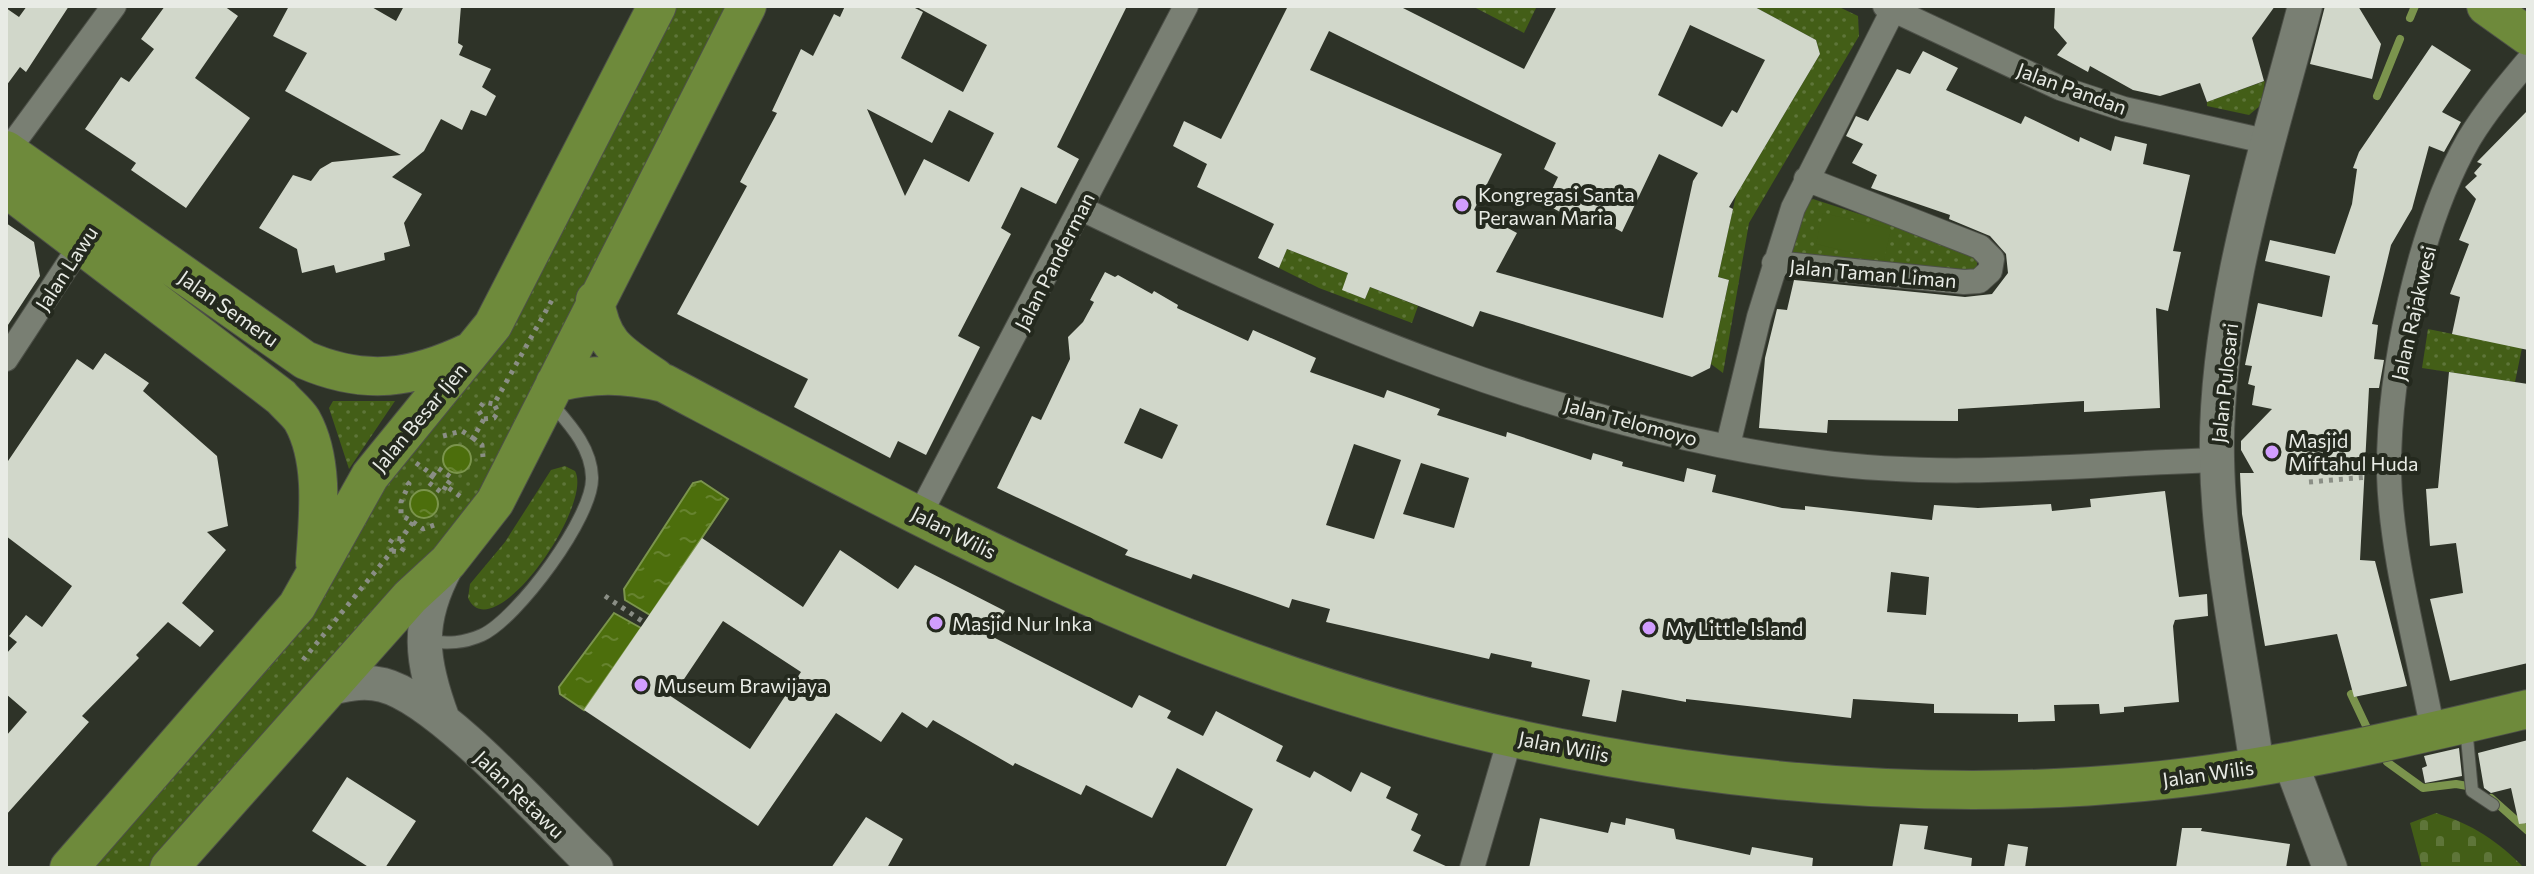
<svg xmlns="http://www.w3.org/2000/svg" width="2534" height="874" font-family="Commissioner,sans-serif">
	<defs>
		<pattern id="green-dots" width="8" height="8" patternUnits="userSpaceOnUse" patternTransform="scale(2)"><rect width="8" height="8" fill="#435e17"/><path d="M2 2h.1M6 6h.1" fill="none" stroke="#5e7539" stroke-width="1.8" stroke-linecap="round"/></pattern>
		<pattern id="cemetery-stones" width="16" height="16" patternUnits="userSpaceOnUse" patternTransform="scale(2)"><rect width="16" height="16" fill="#435e17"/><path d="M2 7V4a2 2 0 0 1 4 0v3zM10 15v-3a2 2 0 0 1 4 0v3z" fill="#5e7539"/></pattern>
		<pattern id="water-ripples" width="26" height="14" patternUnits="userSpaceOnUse" patternTransform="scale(2)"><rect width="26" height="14" fill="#4c6e0c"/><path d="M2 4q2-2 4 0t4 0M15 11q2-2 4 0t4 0" fill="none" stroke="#66832f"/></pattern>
	</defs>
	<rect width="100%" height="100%" fill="#2e3328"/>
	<path fill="url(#green-dots)" d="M672,6H735L500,474L158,868H84L393,472Z
		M1472,6H1537L1524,33Z
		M1753,6H1837L1858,16L1859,36L1749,223L1723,373L1711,364L1729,280L1718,277L1736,195L1820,54L1816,40Z
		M2265,81L2261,105L2249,115L2207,106V102Z
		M1813,199L1974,251L1978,257L1976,271L1971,275L1792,254L1805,203Z
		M1287,249L1348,273L1343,290L1365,299L1370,287L1418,306L1412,323L1319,288L1279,268Z
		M2428,329L2522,348L2515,382L2422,368Z
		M333,401H395L349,469L329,408Z
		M565,466L575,471C594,505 493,651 468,598L470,584L505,542L551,470Z"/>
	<path fill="url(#cemetery-stones)" d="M2436,813C2472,824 2498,841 2524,868H2422L2410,823Z"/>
	<path fill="#435e17" d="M1823,213L1891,229L1884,260L1816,244Z"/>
	<path fill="url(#water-ripples)" stroke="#7b944d" stroke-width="2" d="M443 459a14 14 0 1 1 28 0a14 14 0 1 1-28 0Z
		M701,481L728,499L650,615L625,600L624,589L693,483Z
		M410 504a14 14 0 1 1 28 0a14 14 0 1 1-28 0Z
		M614,613L641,628L584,710L560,694L559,687Z"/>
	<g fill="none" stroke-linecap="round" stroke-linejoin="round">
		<path stroke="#7b944d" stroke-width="8" d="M2410,18L2415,6
			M2377,96L2400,39
			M2351,694L2368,730
			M2387,762L2423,788L2456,784L2473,787
			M2491,798L2528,831"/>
	</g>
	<path fill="#d1d7ca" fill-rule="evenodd" d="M27,6H69L26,72L20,67L6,86V8L19,17Z
		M165,6H224L238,16L195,78L250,118L186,208L131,170L136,163L85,129L121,77L129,82L154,49L141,39Z
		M289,6H370L396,21L404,6H461L458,43L463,46L459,55L491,69L482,87L496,96L486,116L471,110L462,130L441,119L424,151L392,177L422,194L404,223L410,246L384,253L385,260L336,273L334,265L302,273L297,249L259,228L293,175L311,181L320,169L332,162L401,155L285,91L307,53L273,36Z
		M845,6H911L923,12L901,58L963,92L987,45L915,6H1127L1057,147L1079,159L1056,204L1021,187L1001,228L1011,234L958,336L980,347L926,455L898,441L890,458L794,407L808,379L677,314L747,186L740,182L777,113L772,111L801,49L813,56L834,14L840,17ZM867,109L932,143L949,110L994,133L969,182L924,159L905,196Z
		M1288,6H1399L1524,69L1557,6H1753L1816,40L1820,54L1729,207L1733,209L1718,277L1729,280L1710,368L1692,377L1480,311L1473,327L1370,287L1365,299L1342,290L1348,273L1287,249L1279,268L1258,258L1274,224L1197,187L1207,164L1173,146L1184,121L1221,139ZM1690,25L1765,60L1737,113L1732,110L1722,127L1658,95ZM1329,31L1556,143L1544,169L1558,177L1545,204L1583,224L1589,214L1622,232L1659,154L1698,173L1693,181L1663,318L1496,272L1517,233L1474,210L1502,154L1310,70Z
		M2055,6H2275L2252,38L2264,81L2207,102L2200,83L2160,96L2133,90L2090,66L2088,72L2057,55L2067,43L2054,28Z
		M2325,6H2358L2381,44L2372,79L2310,64Z
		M2432,45L2471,70L2442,112L2461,122L2444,152L2429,146L2412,209L2391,245L2372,324L2378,325L2374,359L2384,360L2379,388H2369L2360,560L2375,561L2407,686L2354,697L2337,634L2265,646L2242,514L2240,473H2254L2241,450V441L2272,409L2252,405L2255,386L2248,384L2252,366L2245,365L2258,303L2322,317L2330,276L2265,261L2270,240L2335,254L2352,204L2357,169L2353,168L2359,152Z
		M1923,51L1958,68L1946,90L2021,124L2025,116L2079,142L2080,137L2111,151L2115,136L2147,144L2143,164L2190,175L2173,251L2181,252L2168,311L2156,308L2160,408L2084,412V401L1958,409V421L1828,420L1827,433L1759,428L1765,358L1777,309L1787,310L1794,280L1965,297L1992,294L2008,273L2006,254L1990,236L1949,219L1950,215L1871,188L1877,175L1852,163L1863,144L1846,136L1856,116L1868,121L1897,69L1910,74Z
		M2528,110V350L2452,334L2460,297L2450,294L2469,244L2459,240L2476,199L2465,187L2477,176L2474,173L2482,164L2477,162Z
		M6,223L34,242L40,276L6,328Z
		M1105,272L1115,277L1118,275L1152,294L1154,291L1178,305L1177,308L1248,341L1253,330L1316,358L1310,372L1384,398L1387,390L1440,409L1437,415L1506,437L1507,432L1591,460L1593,453L1623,462L1622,466L1684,482L1687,468L1716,475L1712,492L1782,508L1805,510V506L1932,520L1934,505L1978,508L2051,504L2052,511L2091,507L2090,499L2165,491L2179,597L2207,594L2208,616L2175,620L2173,626L2179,702L2124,707V712L2100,714L2099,704L2054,705L2055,721L2018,722V714L1934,713V704L1853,699L1851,718L1686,699V702L1622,690L1616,722L1582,716L1590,680L1531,667L1532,662L1491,653L1489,659L1326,622L1330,609L1292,599L1289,608L1193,574L1191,579L1125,555L1128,550L997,488L1032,416L1041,420L1070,359L1068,337L1083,322L1094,302L1090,300ZM1140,408L1178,425L1162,459L1124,443ZM1354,444L1401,460L1374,539L1326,525ZM1421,463L1469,478L1454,528L1403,514ZM1891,572L1929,577L1926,615L1887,612Z
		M105,353L149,383L143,391L217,456L228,526L207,532L226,550L182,603L214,631L200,647L168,622L136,655L139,658L82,716L89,722L6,815V736L27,712L6,694V654L17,642L9,636L26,615L42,627L72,586L6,536V464L77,359L93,370Z
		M2449,372L2528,384V663L2450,681L2430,599L2463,593L2456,543L2430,546L2426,489L2438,488Z
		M702,538L803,607L840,550L898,589L915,565L1005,611L989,635L1132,708L1139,695L1171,711L1167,718L1203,736L1216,711L1283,746L1276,761L1310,778L1314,771L1351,792L1361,772L1391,787L1386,798L1418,814L1411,830L1421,835L1413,851L1450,868H1225L1253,809L1177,768L1152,818L1086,785L1081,795L1015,763L1013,766L933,720L927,728L902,712L881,742L836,713L758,826L584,710ZM723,621L801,672L750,749L672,697Z
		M2528,740V823L2519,824L2511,788L2491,793L2484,788L2478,753Z
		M2459,748L2462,776L2425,783L2422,768L2427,766L2424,756Z
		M347,777L416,821L385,868H370L312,831Z
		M866,817L903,839L887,868H831Z
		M1540,818L1608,833L1611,822L1625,825L1626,818L1674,829L1676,839L1750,855L1752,847L1813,858L1812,868H1529Z
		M1900,824L1928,826L1924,849L1972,858L1971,868H1892Z
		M2182,828H2202L2201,831L2290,844L2286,868H2176Z
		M2008,844L2028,847L2025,868H2004Z"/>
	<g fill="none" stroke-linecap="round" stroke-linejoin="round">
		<defs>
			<path id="service" d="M428,641C448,644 464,643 482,635C517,619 594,516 592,477C591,447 570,425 552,404
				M2466,727L2472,791L2493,805"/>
			<path id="minor" d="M1885,6L2060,88L2124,109L2269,142
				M6,153L114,6
				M1082,209C1315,321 1558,427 1818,462C1951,480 2084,464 2217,460
				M1774,263L1964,282L1979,281L1990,271L1992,259L1980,247L1806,179
				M6,359L88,234
				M1728,445L1759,317L1793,208L1893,10
				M920,514L1186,6
				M2433,732C2418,651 2391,555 2389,474C2388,373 2419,226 2469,139C2486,111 2507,86 2528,61
				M1472,868L1511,735"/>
			<path id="secondary" d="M329,688C348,684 364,680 383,685C441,700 549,823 596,868
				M443,720C421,661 415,623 447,565
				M2290,761L2330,868
				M2257,767C2243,665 2219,562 2217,459C2214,309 2267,150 2305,6"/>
			<path id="primary" d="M2486,6L2528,36
				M6,150L305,360C365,386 413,379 471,351
				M6,188L281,397C287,404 297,412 302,420C325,461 318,518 315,563
				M595,300C602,346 620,353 656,378
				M555,383C594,373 624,374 664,383C851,482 1039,584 1238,657C1519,761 1845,810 2143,782C2273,770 2401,739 2528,709
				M69,868L297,606L370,476L493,325L657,6
				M169,868L410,597L448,562L495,502L747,6"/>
		</defs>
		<use href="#service" stroke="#4d5048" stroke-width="14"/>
		<use href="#minor" stroke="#4d5048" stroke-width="26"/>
		<use href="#secondary" stroke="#4d5048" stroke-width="36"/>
		<use href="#primary" stroke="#4d5048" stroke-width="40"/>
		<path stroke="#8a8e85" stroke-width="5" stroke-dasharray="4 6" stroke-linecap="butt" d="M484,419L494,418L498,412L494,404
			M443,436L462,431L473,438L484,419L478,410L484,402L494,404L552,300
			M473,438L482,445L483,457
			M416,463L433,475L438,468L452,478L446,486L461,497
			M433,475L428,482L442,493L446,486
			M2309,482L2368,477
			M413,522L423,529L437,524
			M392,551L401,552L405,546L401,540
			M605,596L645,623
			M303,660L392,551L389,544L393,538L401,539L413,522L401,515V502L409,484L404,480"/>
		<use href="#service" stroke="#797f73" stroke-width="12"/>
		<use href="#minor" stroke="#797f73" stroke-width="24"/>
		<use href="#secondary" stroke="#797f73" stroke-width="34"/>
		<use href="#primary" stroke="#6e8a3b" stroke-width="38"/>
	</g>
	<g fill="#d19dfe" stroke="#24291e" stroke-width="3">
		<circle cx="1462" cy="205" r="8"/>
		<circle cx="2272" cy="452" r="8"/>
		<circle cx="936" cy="623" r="8"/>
		<circle cx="1649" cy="628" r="8"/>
		<circle cx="641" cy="685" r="8"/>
	</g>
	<g text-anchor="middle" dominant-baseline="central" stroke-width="8" stroke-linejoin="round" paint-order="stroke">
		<g font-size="20" fill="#e8ebe5" stroke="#24291e">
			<text transform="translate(2072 88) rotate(20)">Jalan Pandan</text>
			<text transform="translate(1054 261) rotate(-63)">Jalan Panderman</text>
			<text transform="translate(66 268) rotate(-57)">Jalan Lawu</text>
			<text transform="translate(1873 273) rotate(5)">Jalan Taman Liman</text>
			<text transform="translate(229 308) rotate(35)">Jalan Semeru</text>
			<text transform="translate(2413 313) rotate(-77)">Jalan Rajakwesi</text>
			<text transform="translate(2224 383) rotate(-84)">Jalan Pulosari</text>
			<text transform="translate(419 417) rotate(-50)">Jalan Besar Ijen</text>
			<text transform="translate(1631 421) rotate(15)">Jalan Telomoyo</text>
			<text transform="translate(954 532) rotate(27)">Jalan Wilis</text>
			<text transform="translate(1564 746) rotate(11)">Jalan Wilis</text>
			<text transform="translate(2208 773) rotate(-8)">Jalan Wilis</text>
			<text transform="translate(520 794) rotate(44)">Jalan Retawu</text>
		</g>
		<g font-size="20" fill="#e8ebe5" stroke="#24291e" text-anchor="start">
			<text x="1478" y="194">Kongregasi Santa<tspan x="1478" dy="23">Perawan Maria</tspan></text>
			<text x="2288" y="440">Masjid<tspan x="2288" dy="23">Miftahul Huda</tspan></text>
			<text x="952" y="623">Masjid Nur Inka</text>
			<text x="1665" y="628">My Little Island</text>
			<text x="657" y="685">Museum Brawijaya</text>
		</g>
	</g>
	<rect width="2534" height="874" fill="none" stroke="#e8ebe5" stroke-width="16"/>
</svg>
